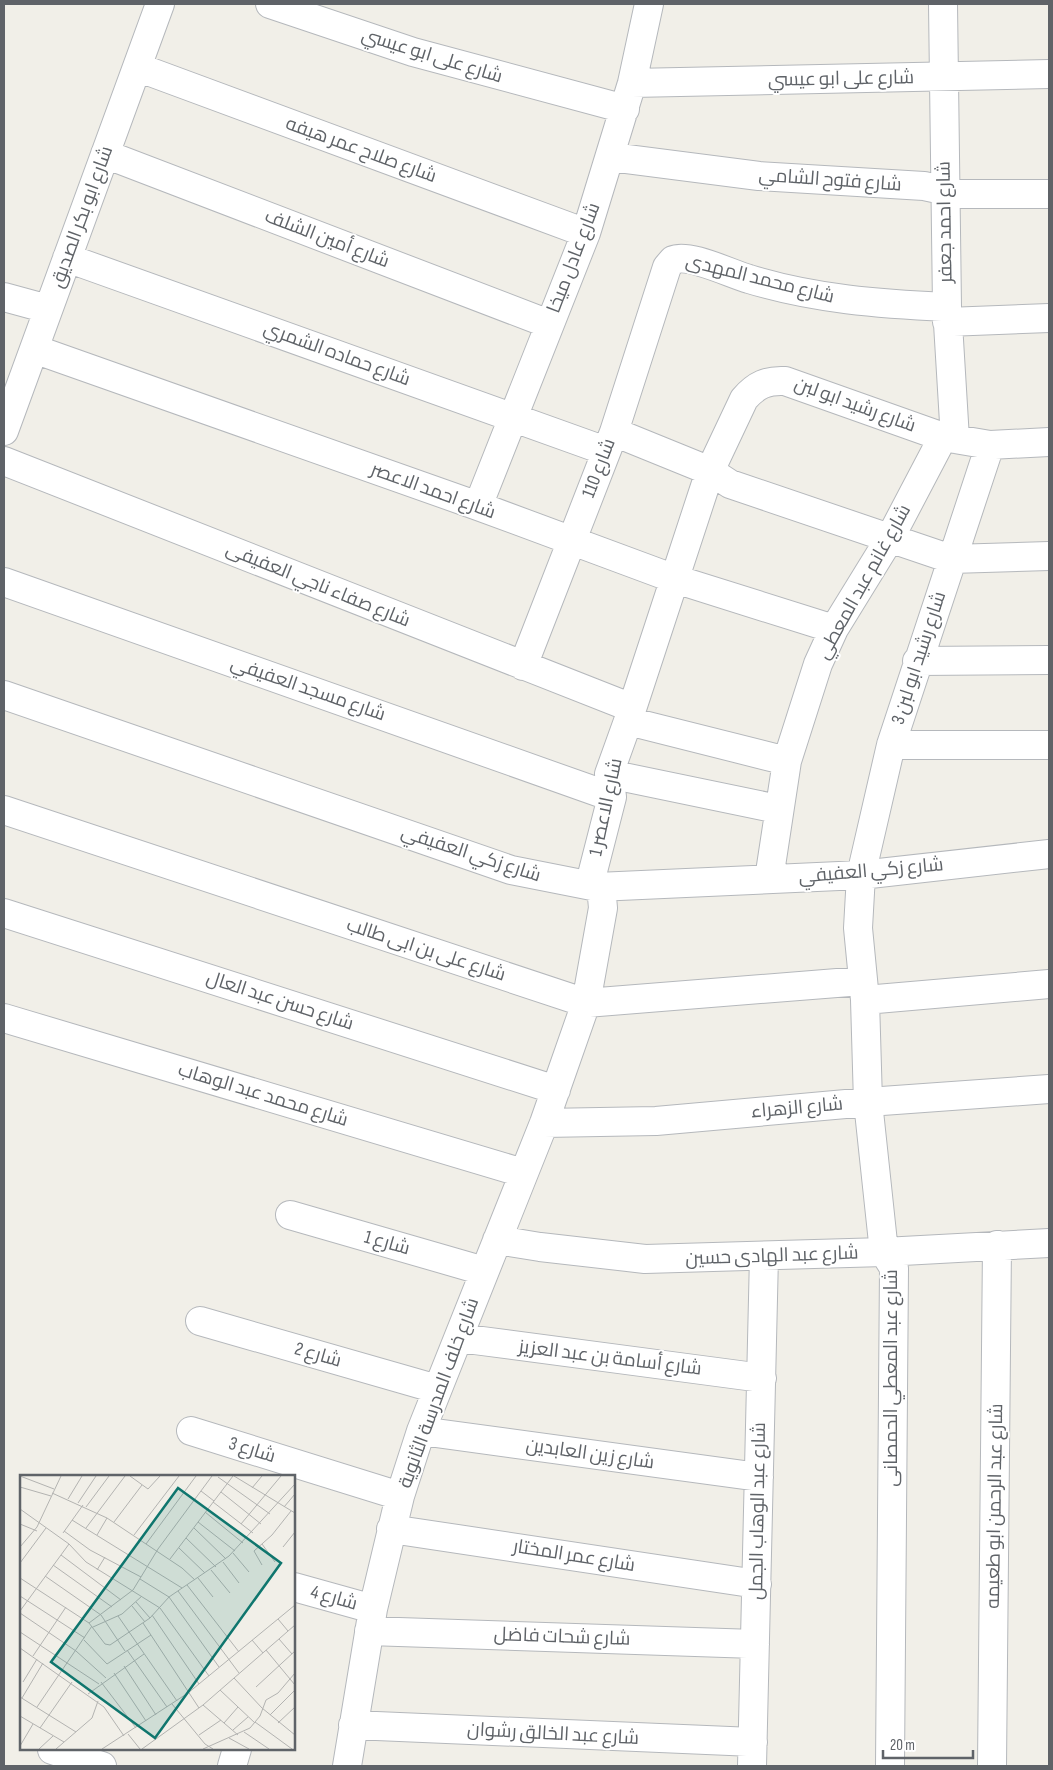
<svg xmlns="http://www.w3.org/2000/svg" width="1053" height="1770" font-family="'Sofia Sans Condensed',Cairo,sans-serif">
	<rect width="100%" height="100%" fill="#f1efe8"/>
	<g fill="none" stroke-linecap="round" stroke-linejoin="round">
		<defs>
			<path id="minor" d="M270,4L413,52L625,109
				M943,4L947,307L955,439
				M137,67L586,233
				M632,83L1049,74
				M105,154L549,324
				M611,157L759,176L924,186L938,189L945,194H1049
				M67,258L606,451
				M4,297L48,309
				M947,322L1049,318
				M34,349L478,506L675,579L834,629
				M4,431L160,4
				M614,432L710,471L730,484L951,559L1049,556
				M4,461L632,708
				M478,506L586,233L632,83L649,4
				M4,582L612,797
				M917,661L1049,660
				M523,666L614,432L667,267L673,260C689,253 731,274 749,279C814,299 880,304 947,307
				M4,695L511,870L597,887L861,875L1049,854
				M628,721L787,761
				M891,745H1049
				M609,774L778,809
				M4,810L586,1003L862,981
				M769,879L787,761L818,664L834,629L890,538L943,437
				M4,913L556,1090
				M865,1000L1049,984
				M4,1018L523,1173
				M544,1123L656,1121L868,1102L1049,1089
				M290,1215L484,1271
				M497,1240L540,1247L645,1259L884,1252L1049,1243
				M200,1321L437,1389
				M459,1338L762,1378
				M191,1431L400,1496
				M421,1431L759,1477
				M391,1529L757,1584
				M294,1587L373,1609
				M369,1631L755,1644
				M353,1725L753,1742
				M52,1750L102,1766
				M232,1766L237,1749
				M347,1766L373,1609L400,1496L421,1431L544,1123L586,1003L603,908L602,897L592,875L612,797L609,774L628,721L710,471L744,399C756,385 767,380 785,381L943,437L990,445L1049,442
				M752,1766L764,1256
				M890,1766L894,1268L884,1252L868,1102L865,1000L858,928L861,875L891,745L990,445
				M992,1766L997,1245"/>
		</defs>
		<use href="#minor" stroke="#b5b8bc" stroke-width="30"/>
		<use href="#minor" stroke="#fff" stroke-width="28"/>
	</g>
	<g text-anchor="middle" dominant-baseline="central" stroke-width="4" stroke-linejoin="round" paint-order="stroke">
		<g font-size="19" fill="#5f6368" stroke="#fff">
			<text transform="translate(432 56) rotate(17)">شارع على ابو عيسي</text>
			<text transform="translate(841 79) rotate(-1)">شارع على ابو عيسي</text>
			<text transform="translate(361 150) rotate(20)">شارع صلاح عمر هيفه</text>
			<text transform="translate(830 180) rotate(4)">شارع فتوح الشامي</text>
			<text transform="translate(82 217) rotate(-70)">شارع ابو بكر الصديق</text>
			<text transform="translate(945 222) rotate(-91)">شارع احمد جعفر</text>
			<text transform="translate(327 239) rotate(21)">شارع أمين الشلف</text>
			<text transform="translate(574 258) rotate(-69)">شارع عادل ميخا</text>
			<text transform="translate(760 279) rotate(14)">شارع محمد المهدى</text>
			<text transform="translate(337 354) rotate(20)">شارع حماده الشمري</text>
			<text transform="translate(855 405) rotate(20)">شارع رشيد ابو لبن</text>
			<text transform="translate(599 468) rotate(-69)">شارع 110</text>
			<text transform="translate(433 491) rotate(20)">شارع احمد الاعصر</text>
			<text transform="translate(864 582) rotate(-61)">شارع غانم عبد المعطي</text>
			<text transform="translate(318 585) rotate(22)">شارع صفاء ناجي العفيفى</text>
			<text transform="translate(919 658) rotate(-72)">شارع رشيد ابو لبن 3</text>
			<text transform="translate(308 689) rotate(19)">شارع مسجد العفيفي</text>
			<text transform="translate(606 807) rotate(-78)">شارع الاعصر 1</text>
			<text transform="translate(471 854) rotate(18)">شارع زكي العفيفي</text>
			<text transform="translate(871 871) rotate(-5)">شارع زكي العفيفي</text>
			<text transform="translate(426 950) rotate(18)">شارع على بن ابى طالب</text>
			<text transform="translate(280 1001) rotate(18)">شارع حسن عبد العال</text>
			<text transform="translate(263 1095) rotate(17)">شارع محمد عبد الوهاب</text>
			<text transform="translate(797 1108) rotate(-5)">شارع الزهراء</text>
			<text transform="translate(387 1243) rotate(16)">شارع 1</text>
			<text transform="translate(772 1256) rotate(-2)">شارع عبد الهادى حسين</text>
			<text transform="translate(318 1355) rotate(16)">شارع 2</text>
			<text transform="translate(610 1358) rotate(7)">شارع أسامة بن عبد العزيز</text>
			<text transform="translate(891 1378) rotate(-90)">شارع عبد المعطي الحمصانى</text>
			<text transform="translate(439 1393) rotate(-70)">شارع خلف المدرسة الثانوية</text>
			<text transform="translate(252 1450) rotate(17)">شارع 3</text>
			<text transform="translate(590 1454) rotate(8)">شارع زين العابدين</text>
			<text transform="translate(995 1506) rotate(-89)">شارع عبد الرحمن ابو طعيمه</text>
			<text transform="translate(758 1511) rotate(-89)">شارع عبد الوهاب الجمل</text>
			<text transform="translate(574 1556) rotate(9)">شارع عمر المختار</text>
			<text transform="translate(334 1598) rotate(16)">شارع 4</text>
			<text transform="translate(562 1637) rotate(2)">شارع شحات فاضل</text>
			<text transform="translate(553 1734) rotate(3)">شارع عبد الخالق رشوان</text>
		</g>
	</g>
	<g transform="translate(20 1475)">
		<rect width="275" height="275" fill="#f1efe8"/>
		<path fill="none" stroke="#b3b3b1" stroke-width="1" d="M0,1L34,14M110,1L128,14L140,1M214,1L275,38M198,2L250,39M0,12L31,21M232,13L242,1M181,16L194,26M201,17L241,49M32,18L87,43L162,93L175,105M48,24L62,1M193,27L233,58M58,28L76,1M66,32L89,1M264,32L275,19M0,34L49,69L66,87L140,133L189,201M185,37L223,68M52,45L162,113M94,47L122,10M178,47L215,76M0,49L17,56M221,49L261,1M66,53L105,1M174,53L206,84M44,56L70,75L121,102M43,58L63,30M77,60L87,43M114,60L159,1M166,63L196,92M126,69L176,1M242,69L255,87M0,72L17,52L41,1M263,72L275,57M159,73L185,98M213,78L229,97M41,80L101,125M150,84L213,1M203,87L219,108M0,88L26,53M33,90L92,132M242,90L234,76L252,60L271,36M77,95L85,82M191,95L210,118M25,101L81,140L105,176M0,103L69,148L85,169L90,170L130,143L149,122L209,81L275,9M178,103L193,122M120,104L149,122L199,192M167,110L219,177M158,116L219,198M0,121L65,163M116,127L130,143M112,131L125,147M0,136L49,69M0,138L56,176L86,203M132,140L179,209M98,141L157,226M258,144L268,156M69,148L113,115L138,74L192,1M123,148L179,233M73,152L102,139L122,121M0,157L79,209M259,164L272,179M64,165L87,189L131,160M232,165L243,178M0,173L84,232L104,261M107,175L147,232M246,175L275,210M13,181L46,132M104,191L136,240M94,198L126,246M214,203L242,233L275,260M3,207L17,184M81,207L116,253M236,212L275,176M200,215L235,248M68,219L124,179M0,222L56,257M2,223L23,188M152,229L185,269L193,274M183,230L218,260M17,232L72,151M250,240L275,215M0,241L44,267M235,247L272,274M204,248L218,232M258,248L275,232M20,253L52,207M213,255L228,242M224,257L249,274M108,259L120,274M179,260L201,245M209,263L229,274M0,271L13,249M19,274L33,261M36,274L72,243L78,226M82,274L168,218L275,130M122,274L183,230L275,150M183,274L230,253L240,241L246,225L258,218L275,198"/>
		<path fill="#0f766e" fill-opacity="0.15" stroke="#0f766e" stroke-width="2.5" d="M158,13L261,88L135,263L31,187Z"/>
		<rect width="275" height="275" fill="none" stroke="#5f6368" stroke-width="2.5"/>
	</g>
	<rect width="1053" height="1770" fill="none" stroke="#5f6368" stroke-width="10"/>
	<path d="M883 1750v8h90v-8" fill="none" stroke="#5f6368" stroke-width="2.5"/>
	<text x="890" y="1750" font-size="15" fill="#5f6368" stroke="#ffffff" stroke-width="4" paint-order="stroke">20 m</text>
</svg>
